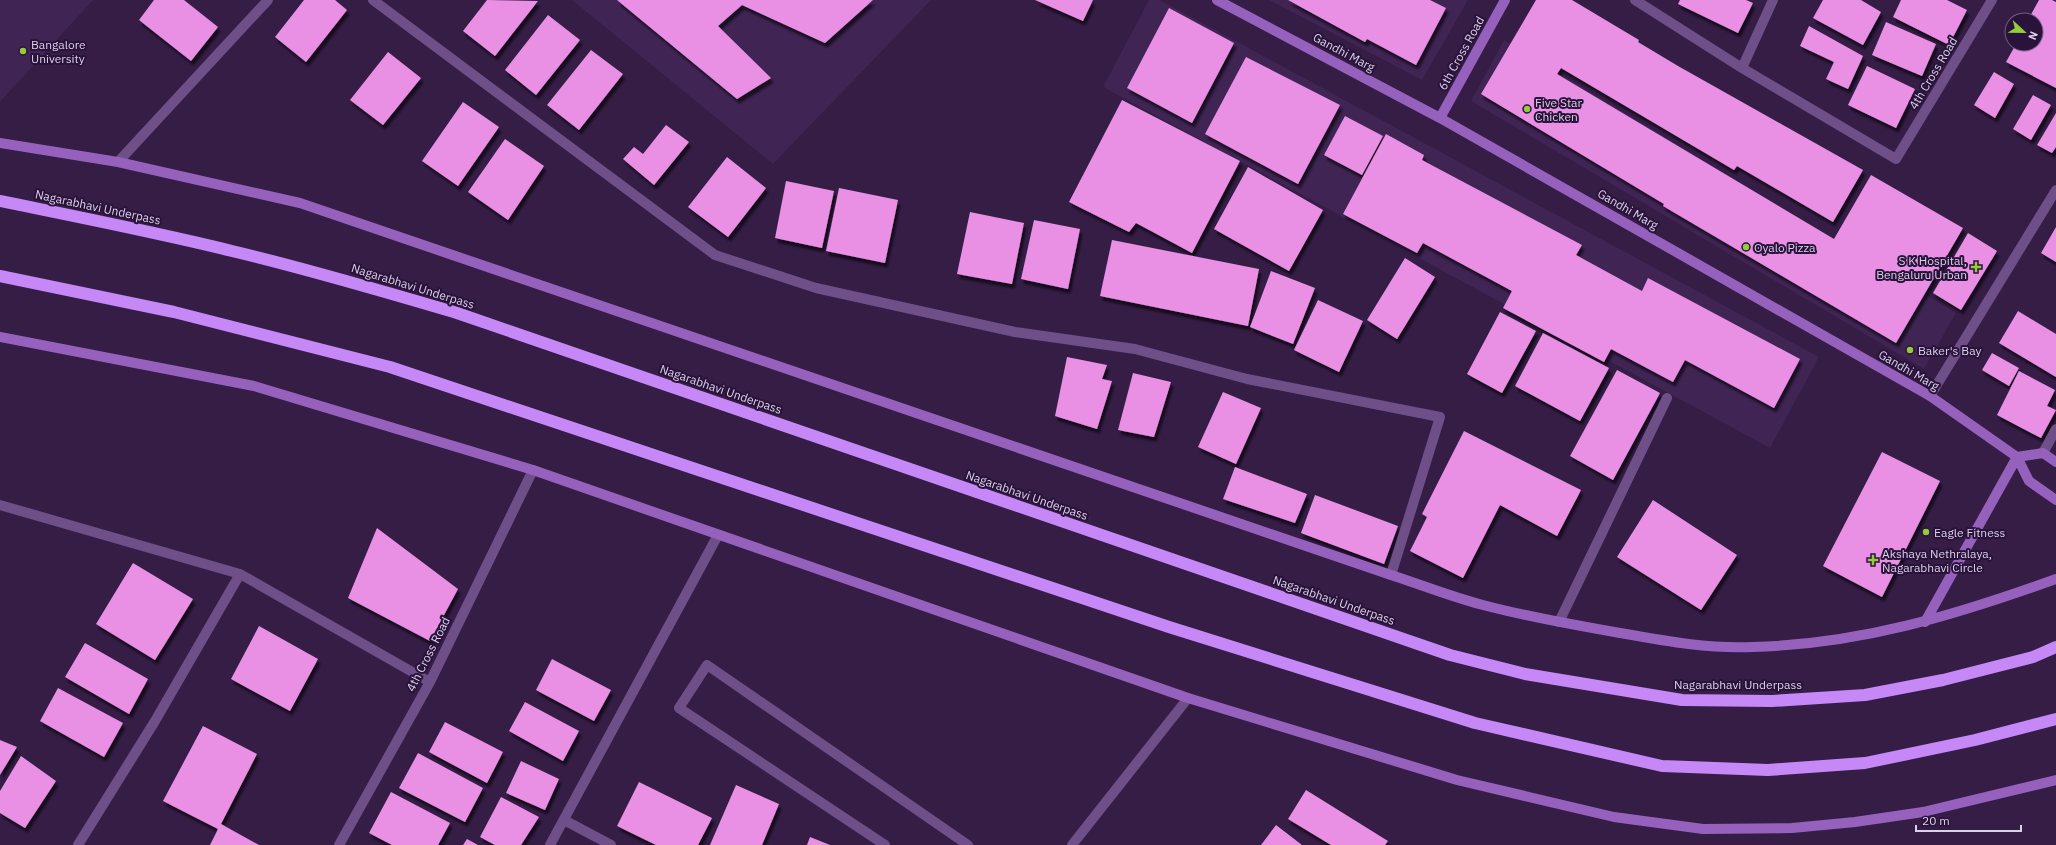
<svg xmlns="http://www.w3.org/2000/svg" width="2056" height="845" font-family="'IBM Plex Sans',sans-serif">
	<defs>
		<filter id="shadow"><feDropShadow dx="2.5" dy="4.5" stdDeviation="1" flood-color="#0009"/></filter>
	</defs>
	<rect width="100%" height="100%" fill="#351d46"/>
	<path fill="#3f2454" d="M0,0H93L0,102Z
		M572,0H931L773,164Z
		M1149,0H1160L1819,357L1770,448L1103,87Z
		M1269,0H1468L1422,80Z
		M1504,40L1956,313L1924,369L1471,101Z"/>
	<path fill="#e990e5" filter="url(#shadow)" d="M154,0H184L218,27L191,61L139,20Z
		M304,0H335L347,10L306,62L275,37Z
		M487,0L538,1L495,56L463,31Z
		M617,0H873L825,43L742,5L718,26L771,78L737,99Z
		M1035,0H1093L1083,21Z
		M1288,0H1430L1446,8L1416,65L1367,39L1365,42Z
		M1536,0H1572L1639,40L1638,42L1678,66L1863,170L1833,222L1737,166L1734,170L1561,68L1557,74L1834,239L1871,175L1963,228L1896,343L1663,206L1664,204L1481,94Z
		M1680,0H1746L1753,3L1738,33L1678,4Z
		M1823,0H1861L1881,12L1863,45L1813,18Z
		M1901,0H1947L1967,10L1949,45L1893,17Z
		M2039,0H2052L2056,2V88L2006,62L2016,44H2036V20H2028Z
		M1169,8L1234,43L1192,123L1127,88Z
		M548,15L580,40L536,95L505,70Z
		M1886,22L1936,44L1922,76L1872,55Z
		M1809,26L1863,56L1848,89L1826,79L1834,62L1800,46Z
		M591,50L623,74L579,130L547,105Z
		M388,52L421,78L383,125L350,100Z
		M1246,57L1340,105L1298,184L1205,134Z
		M1867,66L1915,89L1896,128L1848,105Z
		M1994,72L2014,84L1995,118L1974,105Z
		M2033,95L2051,105L2031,140L2013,129Z
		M1122,100L1240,161L1192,253L1136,223L1129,232L1069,202Z
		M463,102L499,127L458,186L422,161Z
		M2056,113V147L2052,153L2037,145Z
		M1345,116L1383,136L1362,175L1324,155Z
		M666,125L689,142L654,185L623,159L634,147L643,154Z
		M1386,134L1424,155L1422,160L1582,245L1576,255L1642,291L1648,278L1800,359L1774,408L1685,360L1673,382L1611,349L1604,362L1503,308L1512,291L1423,243L1417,253L1343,214Z
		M505,139L544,166L508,220L468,192Z
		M727,157L766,188L728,237L688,207Z
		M1248,167L1323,210L1289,271L1214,229Z
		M786,181L834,191L822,248L775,238Z
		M839,188L898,200L885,263L826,251Z
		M970,212L1024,223L1012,284L957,274Z
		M1034,220L1080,229L1068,289L1021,279Z
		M2056,227V262L2041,253Z
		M1968,233L1997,251L1961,310L1933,293Z
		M1112,240L1259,269L1248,326L1100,296Z
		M1405,258L1435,277L1397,339L1367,320Z
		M1271,271L1315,288L1293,344L1250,327Z
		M1318,300L1363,321L1339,372L1294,350Z
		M2018,311L2056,334V377L1999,343Z
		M1500,312L1536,331L1502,393L1467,374Z
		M1543,333L1609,368L1580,421L1515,386Z
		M1992,353L2019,368L2009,386L1982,370Z
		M1067,357L1107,365L1102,379L1112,381L1097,429L1055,416Z
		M1617,370L1660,393L1613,480L1570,456Z
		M2019,371L2055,390L2047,406L2056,410L2041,438L1997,415Z
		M1133,373L1171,382L1154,437L1118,430Z
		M1223,392L1261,408L1236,464L1198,447Z
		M1464,431L1581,490L1557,536L1500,505L1463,578L1410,551L1427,517L1422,514Z
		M1882,452L1940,481L1882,597L1823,566Z
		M1235,467L1307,494L1295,523L1223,499Z
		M1315,495L1398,526L1384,564L1301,533Z
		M1653,500L1737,555L1701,610L1617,557Z
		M377,528L458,589L430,641L348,598Z
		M133,563L193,599L155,660L96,624Z
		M259,626L318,659L290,711L231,679Z
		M85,643L148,679L129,714L65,677Z
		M552,659L611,690L594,721L536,690Z
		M58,688L123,723L104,757L40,721Z
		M525,702L579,731L563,761L509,731Z
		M445,722L503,752L487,783L429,752Z
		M203,726L257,754L221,824L259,845H210L218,829L163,801Z
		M0,740L17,747L0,775Z
		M418,753L483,788L465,822L399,788Z
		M21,756L56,781L25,828L0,813V791Z
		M521,761L559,779L545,810L506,793Z
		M639,782L712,818L698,845H656L617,826Z
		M736,785L779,804L762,845H710Z
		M1306,790L1388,841L1385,845H1331L1288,819Z
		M391,792L450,823L438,845H392L369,833Z
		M501,797L539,817L521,845H495L480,837Z
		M1276,825L1302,845H1261Z
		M810,837L830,845H807Z
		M467,839L478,845H463Z"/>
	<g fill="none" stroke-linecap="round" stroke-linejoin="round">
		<path stroke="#6e4f88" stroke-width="10" d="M373,0L715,255L816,288L1015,332L1135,349L1247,379L1440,417L1391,575
			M1635,0L1742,68L1896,159L1992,0
			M1742,68L1773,0
			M118,162L268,0
			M1930,396L2056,190
			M2043,453L2056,429
			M0,505L240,574L430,682
			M1559,622L1667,398
			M564,820L611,845
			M78,845L155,721L240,574
			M339,845L430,682L533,470
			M550,845L718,535
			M885,845L679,708L707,665L968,845
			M1072,845L1188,698"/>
		<path stroke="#9561bd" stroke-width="10" d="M1217,0L1440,118L1930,396L2017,457L2029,481L2056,500
			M1440,118L1505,0
			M0,143L118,162L300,203L1391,575C1422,585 1452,597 1483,605C1528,617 1574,625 1620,633C1665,641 1708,649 1753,647C1861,644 1956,615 2056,579
			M0,337L254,386L533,470L1188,698L1457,780L1614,817L1703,829L1792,828L1855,822L1923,812L2056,780
			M2017,457L2043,453L2056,462
			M1925,622L2017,457"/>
		<path stroke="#c687f7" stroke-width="12" d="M0,201C78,217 155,232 232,251C308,269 382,291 457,313L1450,655L1525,674L1682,700L1772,701L1865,695L1943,680L2033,657L2056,647
			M0,276L174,312L390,367L1169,627L1475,723L1662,766L1768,770L1865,763L1975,740L2056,719"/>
	</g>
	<g fill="#94cc3c" stroke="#2a133b" stroke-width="1.5">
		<circle cx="23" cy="51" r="4"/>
		<circle cx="1527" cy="109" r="4"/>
		<circle cx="1746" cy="247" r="4"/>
		<path d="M1974 261h4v4h4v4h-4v4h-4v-4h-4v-4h4z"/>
		<circle cx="1910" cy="350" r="4"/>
		<circle cx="1926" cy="532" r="4"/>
		<path d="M1871 554h4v4h4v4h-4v4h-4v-4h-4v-4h4z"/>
	</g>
	<g text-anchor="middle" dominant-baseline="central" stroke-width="4" stroke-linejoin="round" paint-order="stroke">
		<g font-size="12" fill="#ddd0ea" stroke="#2a133b" text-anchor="start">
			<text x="31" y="44">Bangalore<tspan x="31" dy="14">University</tspan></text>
			<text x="1535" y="102">Five Star<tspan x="1535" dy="14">Chicken</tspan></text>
			<text x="1754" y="247">Oyalo Pizza</text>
			<text x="1967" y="260" text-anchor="end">S K Hospital,<tspan x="1967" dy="14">Bengaluru Urban</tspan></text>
			<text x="1918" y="350">Baker's Bay</text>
			<text x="1934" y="532">Eagle Fitness</text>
			<text x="1882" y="553">Akshaya Nethralaya,<tspan x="1882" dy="14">Nagarabhavi Circle</tspan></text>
		</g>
		<g font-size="12" fill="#ddd0ea" stroke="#2a133b">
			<text transform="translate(1344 52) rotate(28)">Gandhi Marg</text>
			<text transform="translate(1461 53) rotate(-61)">6th Cross Road</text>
			<text transform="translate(1933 73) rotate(-59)">4th Cross Road</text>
			<text transform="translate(98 207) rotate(12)">Nagarabhavi Underpass</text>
			<text transform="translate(1628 209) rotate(30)">Gandhi Marg</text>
			<text transform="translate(413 286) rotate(17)">Nagarabhavi Underpass</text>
			<text transform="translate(1909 370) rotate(30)">Gandhi Marg</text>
			<text transform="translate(721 389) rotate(19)">Nagarabhavi Underpass</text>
			<text transform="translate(1027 495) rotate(19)">Nagarabhavi Underpass</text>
			<text transform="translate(1334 600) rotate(19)">Nagarabhavi Underpass</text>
			<text transform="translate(428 654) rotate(-63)">4th Cross Road</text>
			<text x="1738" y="684">Nagarabhavi Underpass</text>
		</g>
	</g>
	<g transform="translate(2024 32) rotate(112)"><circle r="19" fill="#2a133b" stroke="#725f81"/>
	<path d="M0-3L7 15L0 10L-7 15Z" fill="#94cc3c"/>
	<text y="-6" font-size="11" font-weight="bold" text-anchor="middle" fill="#ddd0ea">N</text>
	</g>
	<path d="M1916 825v6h105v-6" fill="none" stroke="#ddd0ea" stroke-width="2"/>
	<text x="1922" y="825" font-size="12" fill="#ddd0ea" stroke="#2a133b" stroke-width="3" paint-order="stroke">20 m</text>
</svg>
